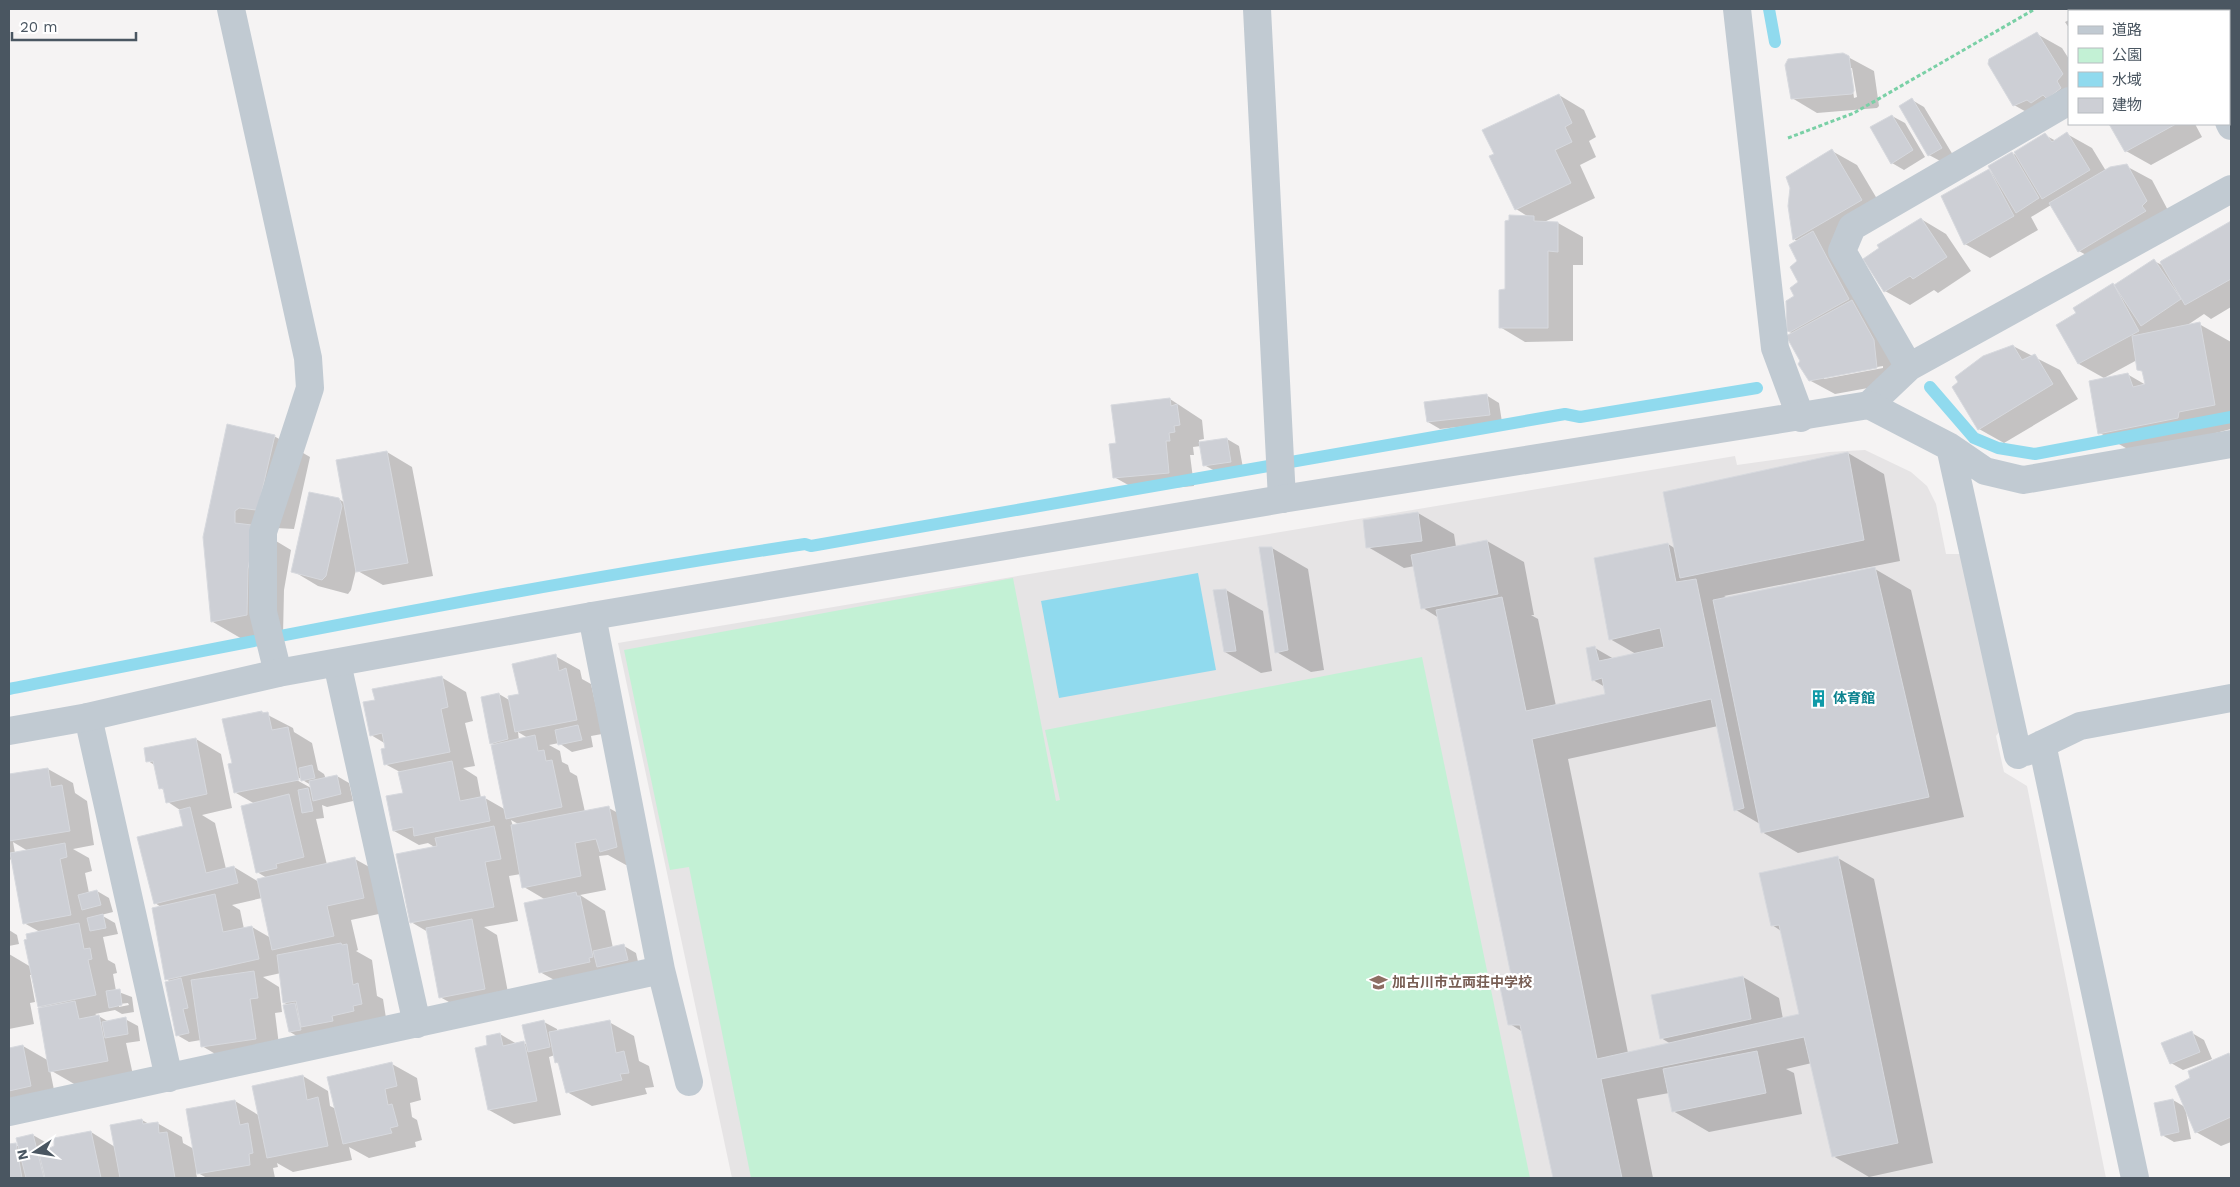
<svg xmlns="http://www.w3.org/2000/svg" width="2240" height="1187" font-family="'Work Sans','Noto Sans JP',sans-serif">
	<rect width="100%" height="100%" fill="#f5f3f3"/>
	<path fill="#e6e4e5" d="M1865,450L1911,472L1927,486L1936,504L1946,554H1961L1999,732L1996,736L2004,772L2027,786L2106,1178H732L618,643L1735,456L1737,465L1829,452Z"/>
	<path fill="#c3f1d5" d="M1013,578L1056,801L1060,800L1045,730L1422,657L1530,1178H751L689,867L670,870L624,650Z"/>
	<path fill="#90daee" d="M1198,573L1216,670L1059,698L1041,601Z"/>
	<path fill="#0003" fill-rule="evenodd" d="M2087,9H2136L2138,11H2083Z
		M2207,9H2231V65L2229,64V11H2203Z
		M2069,20V28L2065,22Z
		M2037,34L2062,48L2069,59V110L2039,119L2014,105Z
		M1848,57L1874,71L1879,106L1877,108L1817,113L1792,98ZM1850,68H1852L1857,97L1854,98Z
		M2231,72V92L2229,88V74Z
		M1559,95L1584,110L1596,137L1589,141L1596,157L1580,165L1595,198L1542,223H1558L1583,237V265H1573V341L1525,342L1500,327L1506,291L1529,217L1516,209L1495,154Z
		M1912,100L1924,107L1953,155L1942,162L1929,155Z
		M1892,116L1905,123L1925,157L1904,170L1892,163Z
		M2111,124H2195L2202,137L2151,165L2126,151Z
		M2067,134L2092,148L2106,171L2126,166L2152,180L2171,216L2104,265L2079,251L2051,205L2031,217L2038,230L1990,258L1965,244L1989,171L1994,174L2012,153L2018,156L2045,135L2056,141Z
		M1832,151L1857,165L1886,214L1834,245L1901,382L1835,394L1809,380L1793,334L1788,331L1800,283L1798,241L1795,240L1789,206ZM1883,366V368L1824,379V376Z
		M1921,219L1946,234L1971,271L1938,293L1934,290L1910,305L1885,291Z
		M2231,223V307L2211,319L2204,314L2186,326L2199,324L2231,342V429L2136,454L2100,433L2127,374L2146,385L2143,372L2139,369L2137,360L2104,378L2079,364L2057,326L2077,314L2113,284L2115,286L2154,261L2164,266L2162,263Z
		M2013,346L2060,370L2078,399L2004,443L1979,429Z
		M1486,395L1499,403L1502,422L1440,429L1428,422Z
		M1170,399L1202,420L1204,439L1199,440V443L1227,439L1239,446L1243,468L1217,472L1204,465L1201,446L1193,447L1194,455H1190L1194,486L1139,491L1114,477L1117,445Z
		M274,436L310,457L294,529L276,528L271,538L291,550L284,590L283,635L249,643L213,622L204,537Z
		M387,452L412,467L433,576L383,585L356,570L351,590L348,594L318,586L293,571L339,499L345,503Z
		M1848,453L1884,474L1900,561L1724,596L1728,598L1875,569L1911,590L1964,817L1798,853L1762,832L1760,824L1736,810L1718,726L1568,759L1628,1053L1671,1044L1661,1038L1743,977L1779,998L1783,1019L1801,1015L1781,931L1772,925L1838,858L1874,879L1933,1163L1869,1177L1833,1156L1812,1063L1786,1069L1794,1073L1802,1114L1709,1132L1673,1111L1669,1093L1637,1099L1653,1178H1554L1523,1032L1510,1024L1514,986L1439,618L1423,608L1415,566L1404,568L1368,547L1418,513L1454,534L1456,547L1487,541L1524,562L1534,615H1531L1538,619L1556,706L1607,695L1605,687L1593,680L1595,648L1614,659L1636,654L1610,639L1668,544L1676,549Z
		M1260,548H1272L1308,569L1324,670L1311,672L1275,651Z
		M1226,590L1263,611L1272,671L1261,673L1225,652Z
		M555,656L580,670L582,679L591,684L602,734L591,736L593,747L572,752L559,743L549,745L560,751L562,762L568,765L570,772L577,776L585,812L609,808L634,822L642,861L626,865L608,855L599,856L606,890L580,895L605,911L613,948L624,946L636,953L639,966L565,986L540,972L546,900L524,887L521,874L509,876L518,921L484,927L497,935L510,1003L465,1011L440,997L428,932L411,922L436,848L428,843L419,845L394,831L404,794L400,772L385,764L386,744L371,735L376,701L441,677L466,692L473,721L465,723L475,766L463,768L477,777L481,798H485L506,810L495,745L492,743L499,694L511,701L521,695ZM518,732L528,738L519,740ZM511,820L520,825L513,826Z
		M262,712L293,728L294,732L312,743L318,770L324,774L326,779L337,776L349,783L353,801L327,807L322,805L324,818L316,819L327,865L355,859L380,873L388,912L351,920L358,950L356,951L372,960L377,996L383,999L386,1018L327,1041L312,1032L313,1036L302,1039L290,1032L289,1005L284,1003L281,973L263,977L279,987L282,1012L275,1013L280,1053L227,1061L202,1046L201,1040L189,1042L177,1035L171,982L166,979L161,907L155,903L185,827L180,810L168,802L164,790L160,788L156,766L148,761L196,739L221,754L232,808L202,815L215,823L226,869L234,867L259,882L267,878L257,872L255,804L236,793L233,764ZM294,775L311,785V788L293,778ZM262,898L271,938L252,927L244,929L240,910L232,905Z
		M48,769L73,783L75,793L87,801L94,845L73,849L89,858L92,871L85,873L89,893L97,891L109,898L113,912L101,915L115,923L118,934L103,937L108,960L115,964L117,973L113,974L116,991L132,997L134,1012L122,1014L115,1010L95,1014L109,1022L125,1019L138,1026L140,1041L126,1043L133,1075L76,1085L50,1070L56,1100L9,1110V1049L23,1046L49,1061L43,1008L39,1006L32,975H30L35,1002L30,1003L34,1024L9,1029V954L31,967L40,932L24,923L12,859L9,860V775ZM13,842L28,851L15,853ZM128,1003L129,1005L119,1007V1004Z
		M9,930L17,935L19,944L9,946Z
		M544,1022L557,1029V1032L609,1022L634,1036L639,1061L649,1066L654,1087L645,1088L647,1094L592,1106L567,1092L560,1065L556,1062L555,1055L549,1057L561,1115L514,1124L489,1110V1046L500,1034L517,1044L524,1043L528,1045Z
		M2192,1033L2204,1040L2212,1059L2183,1070L2171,1063Z
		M2228,1054L2231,1056V1142L2221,1146L2196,1132L2186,1112L2191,1139L2174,1142L2162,1135L2173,1100L2185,1107L2192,1079Z
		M392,1064L417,1078L421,1100L410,1103L412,1117L417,1120L422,1140L415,1142L416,1147L369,1158L349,1147L352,1160L293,1172L277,1163L278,1167L273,1168L275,1178H207L196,1172L197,1178H9V1146H19L33,1135L45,1142L47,1150L91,1132L115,1147L142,1120L149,1124L157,1123L182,1137L183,1143L194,1149L235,1101L260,1116L303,1076L328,1091L330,1106L336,1109Z"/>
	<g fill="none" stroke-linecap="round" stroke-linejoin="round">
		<path stroke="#90daee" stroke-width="12" d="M1769,9L1775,42
			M1930,387L1974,438L1998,448L2035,454L2231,417
			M9,689C273,637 538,584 805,544L811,546L1565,414L1580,417L1757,388"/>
	</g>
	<path fill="#cdcfd5" stroke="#d7d9de" d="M2085,9H2121L2122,11H2081Z
		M2205,9H2231V59L2229,61V11H2201Z
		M2037,32L2063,74L2057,81L2061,88L2047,99L2043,95L2031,103L2027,100L2013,106L1988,64L1989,59Z
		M1843,53L1849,56L1854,91L1852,94L1791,99L1785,65L1788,59Z
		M1559,94L1572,123L1565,127L1572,142L1555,150L1571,183L1515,210L1489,156L1494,154L1482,130Z
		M1912,98L1942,148L1928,156L1899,106Z
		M1892,115L1913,150L1891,164L1870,127Z
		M2109,124H2176L2125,152Z
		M2067,132L2090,170L2042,199L2014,152L2045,133L2052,142Z
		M1832,149L1862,200L1793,240L1788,206L1790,188L1786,177Z
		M2012,152L2039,198L2016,213L1988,166Z
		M2127,164L2147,201L2142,206L2146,211L2078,252L2049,203L2110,167Z
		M1989,169L2014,216L1964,245L1941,196Z
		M1509,215L1534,216V221L1558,222V252L1548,251V328H1499V290L1505,289V221L1509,220Z
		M2231,215V279L2185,305L2160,262L2161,261L2231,221Z
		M1921,218L1947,257L1913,279L1910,276L1884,292L1863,259L1879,248L1877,245Z
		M1813,231L1849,299L1790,332L1787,331L1786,301L1794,296L1790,288L1798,282L1790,267L1797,261L1789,245Z
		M2154,259L2181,299L2141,326L2114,285Z
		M2113,283L2139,331L2078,364L2056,325L2076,313L2073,308Z
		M1852,300L1874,340L1877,368L1809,381L1798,364L1800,361L1786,336Z
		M2200,322L2215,405L2179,412L2178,418L2098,434L2089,381L2128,373L2133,387L2145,384L2142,371L2137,370L2132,336Z
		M2013,345L2022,360L2035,354L2053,384L1978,430L1952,387L1958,382L1955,377L1983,356Z
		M1487,394L1490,415L1427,422L1424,402Z
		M1170,398L1171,406L1177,404L1180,425L1174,426L1175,432L1169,433L1170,441H1166L1169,473L1113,478L1109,444L1116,443L1111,405Z
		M227,424L275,435L258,508L256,510L239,508L235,511V523L252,525L255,529L248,569L247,615L211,622L203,537Z
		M1227,438L1231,462L1203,466L1199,442Z
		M387,451L408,563L356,572L336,460Z
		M1848,452L1864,540L1680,578L1663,492Z
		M309,492L339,498L342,506L326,576L322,580L291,572Z
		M1418,512L1422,541L1366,548L1363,520Z
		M1487,540L1498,594L1421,609L1411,555Z
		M1668,543L1676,582L1696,579L1744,808L1734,811L1711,699L1532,739L1597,1059L1799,1014L1779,925L1771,926L1759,873L1838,856L1898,1143L1832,1157L1804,1037L1601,1079L1622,1178H1553L1520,1025H1508L1500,987L1513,985L1436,610L1502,597L1526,711L1605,694L1602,678L1592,681L1586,648L1595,646L1599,661L1664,647L1660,628L1609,640L1594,558Z
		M1259,547H1272L1288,650L1275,653Z
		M1875,567L1929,797L1761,833L1713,600Z
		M1226,589L1236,651L1224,652L1213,590Z
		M556,654L559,671L566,668L577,720L515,732L508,696L519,694L512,664Z
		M442,676L448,707L441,709L450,752L384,765L381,749L385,748L382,733L370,736L363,702L375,700L372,689Z
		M499,693L508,739L490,744L481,697Z
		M262,711V713L268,712L272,730L288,727L299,780L234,793L228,764L232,763L222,719Z
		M578,725L582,740L558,745L555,730Z
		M535,735L538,751L544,750L546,761L552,760L562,807L506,819L491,745Z
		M196,738L207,794L166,803L163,788L159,789L153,761L146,762L144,748Z
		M452,761L460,801L485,796L490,821L414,836L413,827L393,831L386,796L403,793L398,772Z
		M312,765L315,778L301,781L299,768Z
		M48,768L51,787L62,785L70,831L9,841V774Z
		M337,775L341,794L313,801L309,781Z
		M308,788L313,811L302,813L298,790Z
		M289,794L304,857L276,864L277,868L256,873L241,806Z
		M609,806L617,847L600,852L596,839L575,843L581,876L522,888L511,825Z
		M190,807L206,873L234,866L238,883L154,904L137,837L183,826L179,810Z
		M494,826L501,859L485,862L494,907L410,923L396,854L437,846L435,838Z
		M65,843L67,857L60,859L71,915L23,924L10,853Z
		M355,857L364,898L327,906L334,936L272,950L257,879Z
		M97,890L101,905L82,910L78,895Z
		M576,892L577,896H580L593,957L589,958L590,962L539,973L524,903Z
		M215,894L223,932L252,926L259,959L165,980L152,908Z
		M103,914L106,928L90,931L87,918Z
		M472,919L485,989L439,998L426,928Z
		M79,923L84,949L90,948L92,959L88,960L96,995L38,1007L24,940L27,939L26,934Z
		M341,943L342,945L347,944L353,985L358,983L362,1004L353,1006L354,1011L332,1016L333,1021L301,1027L296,1001L283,1003L277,955Z
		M624,944L628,960L597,967L593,951Z
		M254,971L258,998L250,999L256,1039L201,1047L191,980Z
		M1743,976L1751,1019L1660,1039L1651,995Z
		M181,978L188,1008L183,1009L189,1033L176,1036L165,982Z
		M120,989L122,1005L109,1008L106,991Z
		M75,1001L79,1019L99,1015L108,1061L49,1072L38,1008Z
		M295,1003L301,1030L289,1032L283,1005Z
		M126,1017L128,1034L105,1038L102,1022Z
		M544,1020L550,1047L528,1052L522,1025Z
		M610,1020L616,1053L624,1051L629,1073L620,1074L622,1080L566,1093L558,1062L555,1063L549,1032Z
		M2192,1031L2200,1052L2170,1064L2161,1043Z
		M500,1033L503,1046L524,1041L537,1101L488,1110L475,1048L487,1045L486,1036Z
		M23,1045L31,1086L9,1091V1048Z
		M1757,1051L1766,1093L1672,1112L1663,1069Z
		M2229,1053L2231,1059V1117L2195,1133L2175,1086L2190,1078L2188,1071Z
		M392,1062L397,1086L385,1089L388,1105L392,1104L398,1126L390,1128L392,1133L343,1144L327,1077Z
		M303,1075L307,1100L318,1097L328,1146L267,1158L252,1086Z
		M2173,1099L2179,1132L2161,1136L2154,1103Z
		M235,1100L240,1125L248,1123L253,1153L249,1154L250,1165L197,1174L186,1109Z
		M142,1119L143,1124L158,1122L159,1133L167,1132L175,1178H120L110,1125Z
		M91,1131L101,1178H45L39,1153L54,1146V1138Z
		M33,1134L44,1178H26L16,1138Z
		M16,1143L22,1178H9V1144Z"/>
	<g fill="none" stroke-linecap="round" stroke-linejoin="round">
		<path stroke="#7ad0a6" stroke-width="3" stroke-dasharray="4 2.5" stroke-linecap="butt" d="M1788,138L1854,113L2035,9"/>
		<path stroke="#c1cad2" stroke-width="28" d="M231,9L308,358L310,388L263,532V612L278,673
			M1257,9L1282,499
			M1737,9L1775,348L1801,418
			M2229,122L2231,126
			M1909,367L1842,251L1852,227L2069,101
			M1869,405L1909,367L2231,189
			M337,663L417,1024
			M88,717L169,1078
			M661,970L689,1082
			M9,1112L661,970L592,616"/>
		<path stroke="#c1cad2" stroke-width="28" d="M1950,447L2018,755
			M9,731L88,717L278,673L592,616L1282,499L1869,405L1950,447L1985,471L2023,480L2231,444
			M2042,744L2135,1178
			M2026,752L2080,726L2231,698"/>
	</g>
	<defs>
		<symbol id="building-bare" viewBox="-9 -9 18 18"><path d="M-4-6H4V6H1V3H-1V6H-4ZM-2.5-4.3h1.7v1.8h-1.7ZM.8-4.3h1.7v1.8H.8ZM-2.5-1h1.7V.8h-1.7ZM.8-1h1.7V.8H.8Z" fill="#0f9aa8" stroke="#fff" stroke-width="2.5" paint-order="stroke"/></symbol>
		<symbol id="school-bare" viewBox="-9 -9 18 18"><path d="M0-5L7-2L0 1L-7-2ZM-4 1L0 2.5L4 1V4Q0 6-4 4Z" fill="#8d6e63" stroke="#fff" stroke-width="2.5" paint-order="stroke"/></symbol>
	</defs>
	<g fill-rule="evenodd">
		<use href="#building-bare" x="1806" y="686" width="25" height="25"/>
		<use href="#school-bare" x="1366" y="970" width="25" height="25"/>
	</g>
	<g text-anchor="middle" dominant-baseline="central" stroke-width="4.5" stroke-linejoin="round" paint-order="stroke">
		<g font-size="14" font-weight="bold" fill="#0d838f" stroke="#fff" text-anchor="start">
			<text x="1833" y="698">体育館</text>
		</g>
		<g font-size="14" font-weight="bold" fill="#785e54" stroke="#fff" text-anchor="start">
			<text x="1392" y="982">加古川市立両荘中学校</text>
		</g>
	</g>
	<rect width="2240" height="1187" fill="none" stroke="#4a5661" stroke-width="20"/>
	<rect x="2068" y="10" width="162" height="115" fill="#ffffff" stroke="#b7bbc0"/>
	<rect x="2078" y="26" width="25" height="8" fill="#c1cad2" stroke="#b7bbc0"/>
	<text x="2112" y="35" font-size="15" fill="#4a5661">道路</text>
	<rect x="2078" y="48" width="25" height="15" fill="#c3f1d5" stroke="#b7bbc0"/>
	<text x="2112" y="60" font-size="15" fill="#4a5661">公園</text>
	<rect x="2078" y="72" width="25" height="15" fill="#90daee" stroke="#b7bbc0"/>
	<text x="2112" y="85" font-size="15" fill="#4a5661">水域</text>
	<rect x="2078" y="98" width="25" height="15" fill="#cdcfd5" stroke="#b7bbc0"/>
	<text x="2112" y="110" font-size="15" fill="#4a5661">建物</text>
	<g transform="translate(35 1152) rotate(258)" stroke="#ffffff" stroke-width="4" paint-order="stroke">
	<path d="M0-4L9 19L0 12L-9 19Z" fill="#4a5661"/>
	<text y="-8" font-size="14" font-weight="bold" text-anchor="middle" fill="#4a5661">N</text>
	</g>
	<path d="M12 32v8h124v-8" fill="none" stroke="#4a5661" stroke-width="2.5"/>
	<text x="20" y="32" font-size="15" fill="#4a5661" stroke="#ffffff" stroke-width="4" paint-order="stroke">20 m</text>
</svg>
